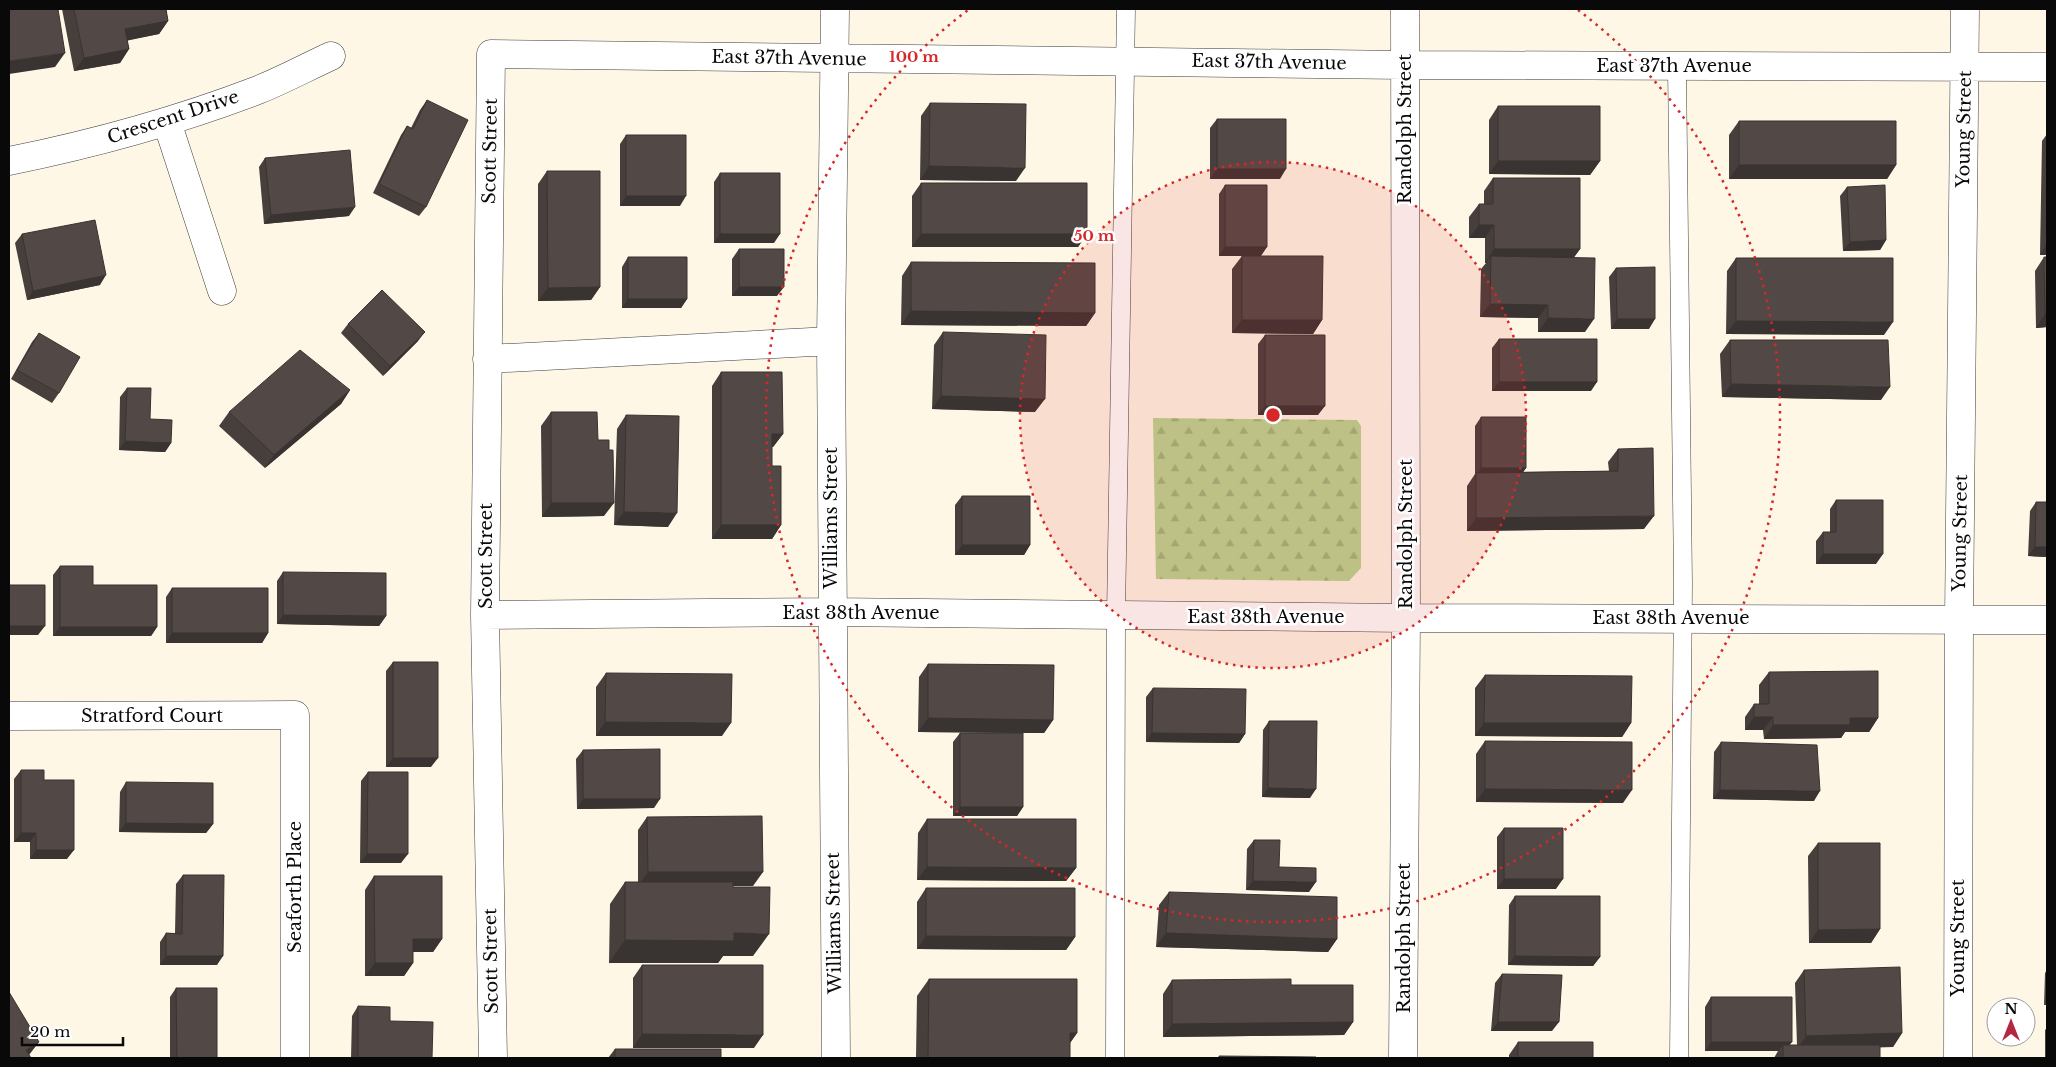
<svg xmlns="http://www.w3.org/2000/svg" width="2056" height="1067" font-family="'Libre Baskerville',serif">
	<defs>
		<pattern id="forest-firs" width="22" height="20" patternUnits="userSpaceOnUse" patternTransform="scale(1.25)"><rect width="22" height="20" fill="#bad792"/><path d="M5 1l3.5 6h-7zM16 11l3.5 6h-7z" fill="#9fb77d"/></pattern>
	</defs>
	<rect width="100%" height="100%" fill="#fef7e6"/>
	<path fill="url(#forest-firs)" d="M1153,418L1357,420L1361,426V568L1349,581L1156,579Z"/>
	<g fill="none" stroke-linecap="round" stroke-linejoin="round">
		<defs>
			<path id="service" d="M1677,66L1683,583L1679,1058
				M1115,1058L1116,615L1126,9"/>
			<path id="minor" d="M835,9L831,341L836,1058
				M167,122L222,291
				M9,161C93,144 177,121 258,90C283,80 307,67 331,56
				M487,359L831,341
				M485,615L831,612L1406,618L2047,620
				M9,716L295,715V1058
				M493,1058L485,615L491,54L1405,65L2047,67
				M1403,1058L1406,618L1405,9
				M1958,1058L1959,619L1965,9"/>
		</defs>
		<use href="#service" stroke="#3c3c3c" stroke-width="19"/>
		<use href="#minor" stroke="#3c3c3c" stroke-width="29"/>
		<use href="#service" stroke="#fff" stroke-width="18"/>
		<use href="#minor" stroke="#fff" stroke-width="28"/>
	</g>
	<path fill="#473f3c" d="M62,9H166L168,21L159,34L127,40L129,49L120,63L74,71Z
		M427,100L426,207L419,216L373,193L401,135L407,126L411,128L420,110Z
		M930,103L1016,181L920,180L921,116Z
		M1498,106L1600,161L1590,175L1489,174V120Z
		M1217,119L1280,179H1210V128Z
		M1739,121L1896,165L1887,179H1729V135Z
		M2047,134V255H2040L2042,141Z
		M626,135L680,206H620V144Z
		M265,158L349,216L264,224L259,167Z
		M547,171L600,287L591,300L538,301V184Z
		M720,173L774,243H714V182Z
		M1493,178L1580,249L1574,257L1585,332H1538V318L1480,317L1481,269L1486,263H1485V238H1469V217L1479,204H1484V191Z
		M921,183L1087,234L1078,247H912V196Z
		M1225,185L1261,256L1322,320L1313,334L1232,333V269L1242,256H1219V194Z
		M1847,187L1886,240L1880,250L1843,251L1840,196Z
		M22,234L100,285L27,300L15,243Z
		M739,249L777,296H732V259Z
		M628,257L687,299L681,308H622V267Z
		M2044,257L2047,327L2036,328L2035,271Z
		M1736,258L1884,335L1726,334L1727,271Z
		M911,262L1095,313L1086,326L901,325L902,276Z
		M1616,268L1649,329H1611L1609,277Z
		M348,324L418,341L383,376L341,333Z
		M943,332L1035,412L932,409L934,345Z
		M39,333L59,393L52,403L11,379L32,342Z
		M1265,335L1318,415H1258V344Z
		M1499,339L1591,391H1492V348Z
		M1730,340L1881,400L1722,397L1720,354Z
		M721,372L783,434L773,447H772V466L781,525L772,539H712V386Z
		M127,388L150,419L171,443L165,452L119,450L120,397Z
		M350,390L341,404L265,468L219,426L229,412Z
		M551,412L598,440L604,516L542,517L541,426Z
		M626,415L668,527L614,525L617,429Z
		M1481,417L1526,468L1523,472L1609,471L1608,462L1618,449L1644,529L1467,531V486L1475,474V426Z
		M962,496L1030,545L1024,555H955V505Z
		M1836,500L1876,564H1816V541L1823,532H1830V509Z
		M2036,502L2047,557L2028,556L2030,511Z
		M60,566L93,585L157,627L151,636H53V575Z
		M283,572L386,616L379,626L277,624V581Z
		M172,588L268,633L262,643H166V597Z
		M393,662L431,767H386V671Z
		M928,664L1053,720L1044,733H1023V807L1017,816H953V742L960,733H1021L918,732L919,677Z
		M1769,672L1878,718L1869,732H1845L1841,738L1764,739L1763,730H1745V717L1754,704H1759V685Z
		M606,673L722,736H596V687Z
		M1485,675L1631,723L1622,737L1475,736V688Z
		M1153,688L1245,734L1239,743L1146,742V697Z
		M1269,721L1310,798L1262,797L1263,730Z
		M1485,741L1623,803L1476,802V754Z
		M1721,742L1814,801L1713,799L1714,752Z
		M583,750L654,808L577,809L576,759Z
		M21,770L67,859H30V842H14V779Z
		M368,772L401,863H360L361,781Z
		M126,782L213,824L206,833L119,832L120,792Z
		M647,817L753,886H733L753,956H723L718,963H609L610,904L625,882H638V830Z
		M927,819L1076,868L1066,881L917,880L918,833Z
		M1504,828L1556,889H1497V837Z
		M1254,840L1279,867L1309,892L1246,890L1247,849Z
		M1818,843L1880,929L1871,943H1809L1808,856Z
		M183,875L217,965H160V942L166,933H175L176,884Z
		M374,876L442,939L433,952H413V963L404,976H365V890Z
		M926,888L1075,937L1066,950L917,949V902Z
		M1169,892L1337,939L1328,952L1156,947L1159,905Z
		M1515,896L1600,957L1593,966L1508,965L1509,905Z
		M642,965L754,1048H633V978Z
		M1804,970L1902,1033L1893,1047H1880V1058H1774L1778,1051H1705V1007L1711,997L1790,1045H1797L1795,983Z
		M2047,970V1005H2044L2045,973Z
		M1502,974L1552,1031H1491L1495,983Z
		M929,979L1077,1033L1070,1043V1058H916L917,996Z
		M1172,980L1291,985L1353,1022L1344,1035L1163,1037V994Z
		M176,988L217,1058H170V997Z
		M358,1006L390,1021L432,1058H351L352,1016Z
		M2047,1028V1058H2045V1030Z
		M1518,1042L1593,1058H1509V1055Z
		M615,1049L721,1058H608Z"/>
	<path fill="#393331" d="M168,21L159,34L116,43L125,29Z
		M129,49L120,63L74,71L84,58Z
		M65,53L55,67L9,74V61Z
		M1498,161H1600L1590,175L1489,174Z
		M1739,165H1896L1887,179H1729Z
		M929,166L1025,168L1016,181L920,180Z
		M1217,169H1286L1280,179H1210Z
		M626,196H686L680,206H620Z
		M355,207L349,216L264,224L271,215Z
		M1479,225H1494L1485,238H1469Z
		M720,234H780L774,243H714Z
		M921,234H1087L1078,247H912Z
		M1886,240L1880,250L1843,251L1850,242Z
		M2047,244V255H2040Z
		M1225,247H1267L1261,256H1219Z
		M1494,249H1580L1570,263L1491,256L1486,263H1485Z
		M106,275L100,285L27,300L33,291Z
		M600,287L591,300L538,301L548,288Z
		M739,287H784L777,296H732Z
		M628,299H687L681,308H622Z
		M1490,304L1548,305L1538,318L1480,317Z
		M911,311L1095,313L1086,326L901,325Z
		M2045,314H2047V327L2036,328Z
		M1548,318L1594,319L1585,332H1538Z
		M1617,319H1655L1649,329H1611Z
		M1242,320H1322L1313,334L1232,333Z
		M1736,321L1893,322L1884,335L1726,334Z
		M425,332L418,341L383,376L390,366Z
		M1499,382H1597L1591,391H1492Z
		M1731,384L1890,387L1881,400L1722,397Z
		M350,390L341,404L265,468L274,455Z
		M941,396L1045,399L1035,412L932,409Z
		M1265,406H1325L1318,415H1258Z
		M772,434H783L773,447H762Z
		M125,441L171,443L165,452L119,450Z
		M1481,468H1526L1519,478L1476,476Z
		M551,503H614L604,516L542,517Z
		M624,512L677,513L668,527L614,525Z
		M1654,516L1644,529L1467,531L1476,518Z
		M721,525H781L772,539H712Z
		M962,545H1030L1024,555H955Z
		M2035,547H2047V557L2028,556Z
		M1823,554H1883L1876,564H1816Z
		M283,615L386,616L379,626L277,624Z
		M9,626H45L38,635H9Z
		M60,627H157L151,636H53Z
		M172,633H268L262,643H166Z
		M1754,717H1773L1763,730H1745Z
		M928,718L1053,720L1044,733L918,732Z
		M1850,718H1878L1869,732H1845L1841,738L1764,739L1773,725Z
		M605,722L731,723L722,736H596Z
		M1484,723H1631L1622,737L1475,736Z
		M1152,733L1245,734L1239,743L1146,742Z
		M393,758H438L431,767H386Z
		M1268,788L1316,789L1310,798L1262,797Z
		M1485,789L1632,790L1623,803L1476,802Z
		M1720,790L1820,791L1814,801L1713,799Z
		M583,799H660L654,808L577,809Z
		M960,807H1023L1017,816H953Z
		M126,823L213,824L206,833L119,832Z
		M21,833H36L30,842H14Z
		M36,850H74L67,859H30Z
		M367,854H408L401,863H360Z
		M927,867L1076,868L1066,881L917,880Z
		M648,872H763L753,886H638Z
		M1504,879H1563L1556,889H1497Z
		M1253,881L1316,882L1309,892L1246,890Z
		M1880,929L1871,943H1809L1818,930Z
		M734,933L769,934L753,956H723L718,963H609L625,940Z
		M1166,933L1337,939L1328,952L1156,947Z
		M926,936L1075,937L1066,950L917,949Z
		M413,939H442L433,952H403Z
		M166,956H223L217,965H160Z
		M1515,956L1600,957L1593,966L1508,965Z
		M375,963H413L404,976H365Z
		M1353,1022L1344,1035L1163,1037L1172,1024Z
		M1498,1022H1559L1552,1031H1491Z
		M1070,1033H1077L1065,1050Z
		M1902,1033L1893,1047L1797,1050L1806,1036Z
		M642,1034L763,1035L754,1048H633Z
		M39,1042L29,1055L24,1058L26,1050Z
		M1711,1042H1792L1785,1051L1783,1045L1778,1051H1705Z"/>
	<path fill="#524946" stroke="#393331" d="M9,9H58L65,53L9,61Z
		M74,9H166L168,21L125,29L129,49L84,58Z
		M427,100L468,120L426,207L379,184L407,126L413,129Z
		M930,103L1026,104L1025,168L929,166Z
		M1498,106H1600V161H1498Z
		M1217,119H1286V169H1217Z
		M1739,121H1896V165H1739Z
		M626,135H686V196H626Z
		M350,150L355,207L271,215L265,158Z
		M547,171H600V287L548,288Z
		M720,173H780V234H720Z
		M1493,178H1580V249H1494V225H1479V204H1493Z
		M921,183H1087V234H921Z
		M1225,185H1267V247H1225Z
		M1885,185L1886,240L1850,242L1847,187Z
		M95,220L106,275L33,291L22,234Z
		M739,249H784V287H739Z
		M1242,256H1323L1322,320H1242Z
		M1491,256L1595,258L1594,319L1548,318V305L1490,304Z
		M628,257H687V299H628Z
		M2044,257H2047V314H2045Z
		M1736,258H1893V322L1736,321Z
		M911,262L1095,263V313L911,311Z
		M1655,267V319H1617L1616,268Z
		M382,290L425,332L390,366L348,324Z
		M943,332L1046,335L1045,399L941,396Z
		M39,333L80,357L59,393L17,370Z
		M1265,335H1325V406H1265Z
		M1499,339H1597V382H1499Z
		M1730,340H1888L1890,387L1731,384Z
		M300,350L350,390L274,455L229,412Z
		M721,372H782L783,434H772V466H781V525H721Z
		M127,388H151L150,419L172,420L171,443L125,441Z
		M551,412H597L598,440H609V450H613L614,503H551Z
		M626,415L679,416L677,513L624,512Z
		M1481,417H1526V468H1481Z
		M1653,448L1654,516L1476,518V473L1618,471V449Z
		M962,496H1030V545H962Z
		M1836,500H1883V554H1823V532H1836Z
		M2036,502H2047V547H2035Z
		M60,566H93V585H157V627H60Z
		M283,572L386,573V616L283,615Z
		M9,585H45V626H9Z
		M172,588H268V633H172Z
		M393,662H438V758H393Z
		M928,664L1054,665L1053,720L928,718Z
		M1878,671V718H1850V725H1773V717H1754V704H1769V672Z
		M606,673L732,674L731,723L605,722Z
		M1485,675L1632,676L1631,723H1484Z
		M1153,688L1246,689L1245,734L1152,733Z
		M1269,721H1317L1316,789L1268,788Z
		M960,733H1023V807H960Z
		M1485,741L1632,742V790L1485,789Z
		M1721,742L1817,745L1820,791L1720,790Z
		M660,749V799H583V750Z
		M21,770H44V780H74V850H36V833H21Z
		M368,772H408V854H367Z
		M126,782L213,783V824L126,823Z
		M762,816L763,872H648L647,817Z
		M927,819H1076V868L927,867Z
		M1504,828H1563V879H1504Z
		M1254,840H1280L1279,867L1316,868V882L1253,881Z
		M1818,843H1880V929L1818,930Z
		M183,875H224L223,956H166V933L182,934Z
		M374,876H442V939H413V963H375Z
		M625,882H733V887H770L769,934L734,933V941L625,940Z
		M926,888H1075V937L926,936Z
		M1169,892L1337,897V939L1166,933Z
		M1515,896H1600V957L1515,956Z
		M642,965H763V1035L642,1034Z
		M1900,967L1902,1033L1806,1036L1804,970Z
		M1502,974L1562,975L1559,1022H1498Z
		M929,979H1077V1033H1070V1058H928Z
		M1291,979V985H1353V1022L1172,1024V980Z
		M176,988H217V1058H177Z
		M9,992L39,1042L26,1050L31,1058H9Z
		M1711,997H1792V1042H1711Z
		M358,1006L390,1007V1021L433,1022L432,1058H358Z
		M1518,1042H1593V1058H1518Z
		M1783,1045H1880V1058H1783Z
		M615,1049H721V1058H615Z
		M1219,1056L1316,1057V1058H1219Z"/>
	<circle cx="1273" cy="415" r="253" fill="#d62828" fill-opacity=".12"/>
	<g fill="none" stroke="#d62828" stroke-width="2.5" stroke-dasharray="2.5 5">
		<circle cx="1273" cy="415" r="253"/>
		<path d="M1578 10A507 507 0 1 1 968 10"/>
	</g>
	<g text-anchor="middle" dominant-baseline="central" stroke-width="5" stroke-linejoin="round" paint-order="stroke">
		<g font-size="18" fill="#090909" stroke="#fff">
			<text transform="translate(789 58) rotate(1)">East 37th Avenue</text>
			<text transform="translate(1269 62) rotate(1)">East 37th Avenue</text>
			<text x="1674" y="66">East 37th Avenue</text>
			<text transform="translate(173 117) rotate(-18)">Crescent Drive</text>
			<text transform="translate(1405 129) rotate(-90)">Randolph Street</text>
			<text transform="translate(1964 129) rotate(-89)">Young Street</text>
			<text transform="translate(490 151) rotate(-89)">Scott Street</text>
			<text transform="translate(831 518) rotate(-90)">Williams Street</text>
			<text transform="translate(1960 533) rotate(-89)">Young Street</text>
			<text transform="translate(1406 534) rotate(-90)">Randolph Street</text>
			<text transform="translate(486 556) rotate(-90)">Scott Street</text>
			<text x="861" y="613">East 38th Avenue</text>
			<text x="1266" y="617">East 38th Avenue</text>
			<text x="1671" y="618">East 38th Avenue</text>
			<text x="152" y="716">Stratford Court</text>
			<text transform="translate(295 887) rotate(-90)">Seaforth Place</text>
			<text transform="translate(834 923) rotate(-91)">Williams Street</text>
			<text transform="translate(1404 938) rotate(-90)">Randolph Street</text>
			<text transform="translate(1958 938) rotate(-90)">Young Street</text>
			<text transform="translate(491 961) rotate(-91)">Scott Street</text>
		</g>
	</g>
	<circle cx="1273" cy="415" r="8" fill="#d62828" stroke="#fff" stroke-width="2.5"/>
	<g font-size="15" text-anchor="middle" font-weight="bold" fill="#d62828" stroke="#fff" stroke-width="5" stroke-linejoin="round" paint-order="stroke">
		<text x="914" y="62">100 m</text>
		<text x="1094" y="241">50 m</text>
	</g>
	<rect width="2056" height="1067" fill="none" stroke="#090909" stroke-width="20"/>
	<g transform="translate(2011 1022)"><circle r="24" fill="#ffffff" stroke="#9d9d9d"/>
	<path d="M0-4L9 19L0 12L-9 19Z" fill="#b42740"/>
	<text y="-8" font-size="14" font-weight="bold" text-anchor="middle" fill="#090909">N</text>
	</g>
	<path d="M22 1037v8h101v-8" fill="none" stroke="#090909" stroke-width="2.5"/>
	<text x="30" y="1037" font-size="15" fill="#090909" stroke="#ffffff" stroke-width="4" paint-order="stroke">20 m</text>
</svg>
